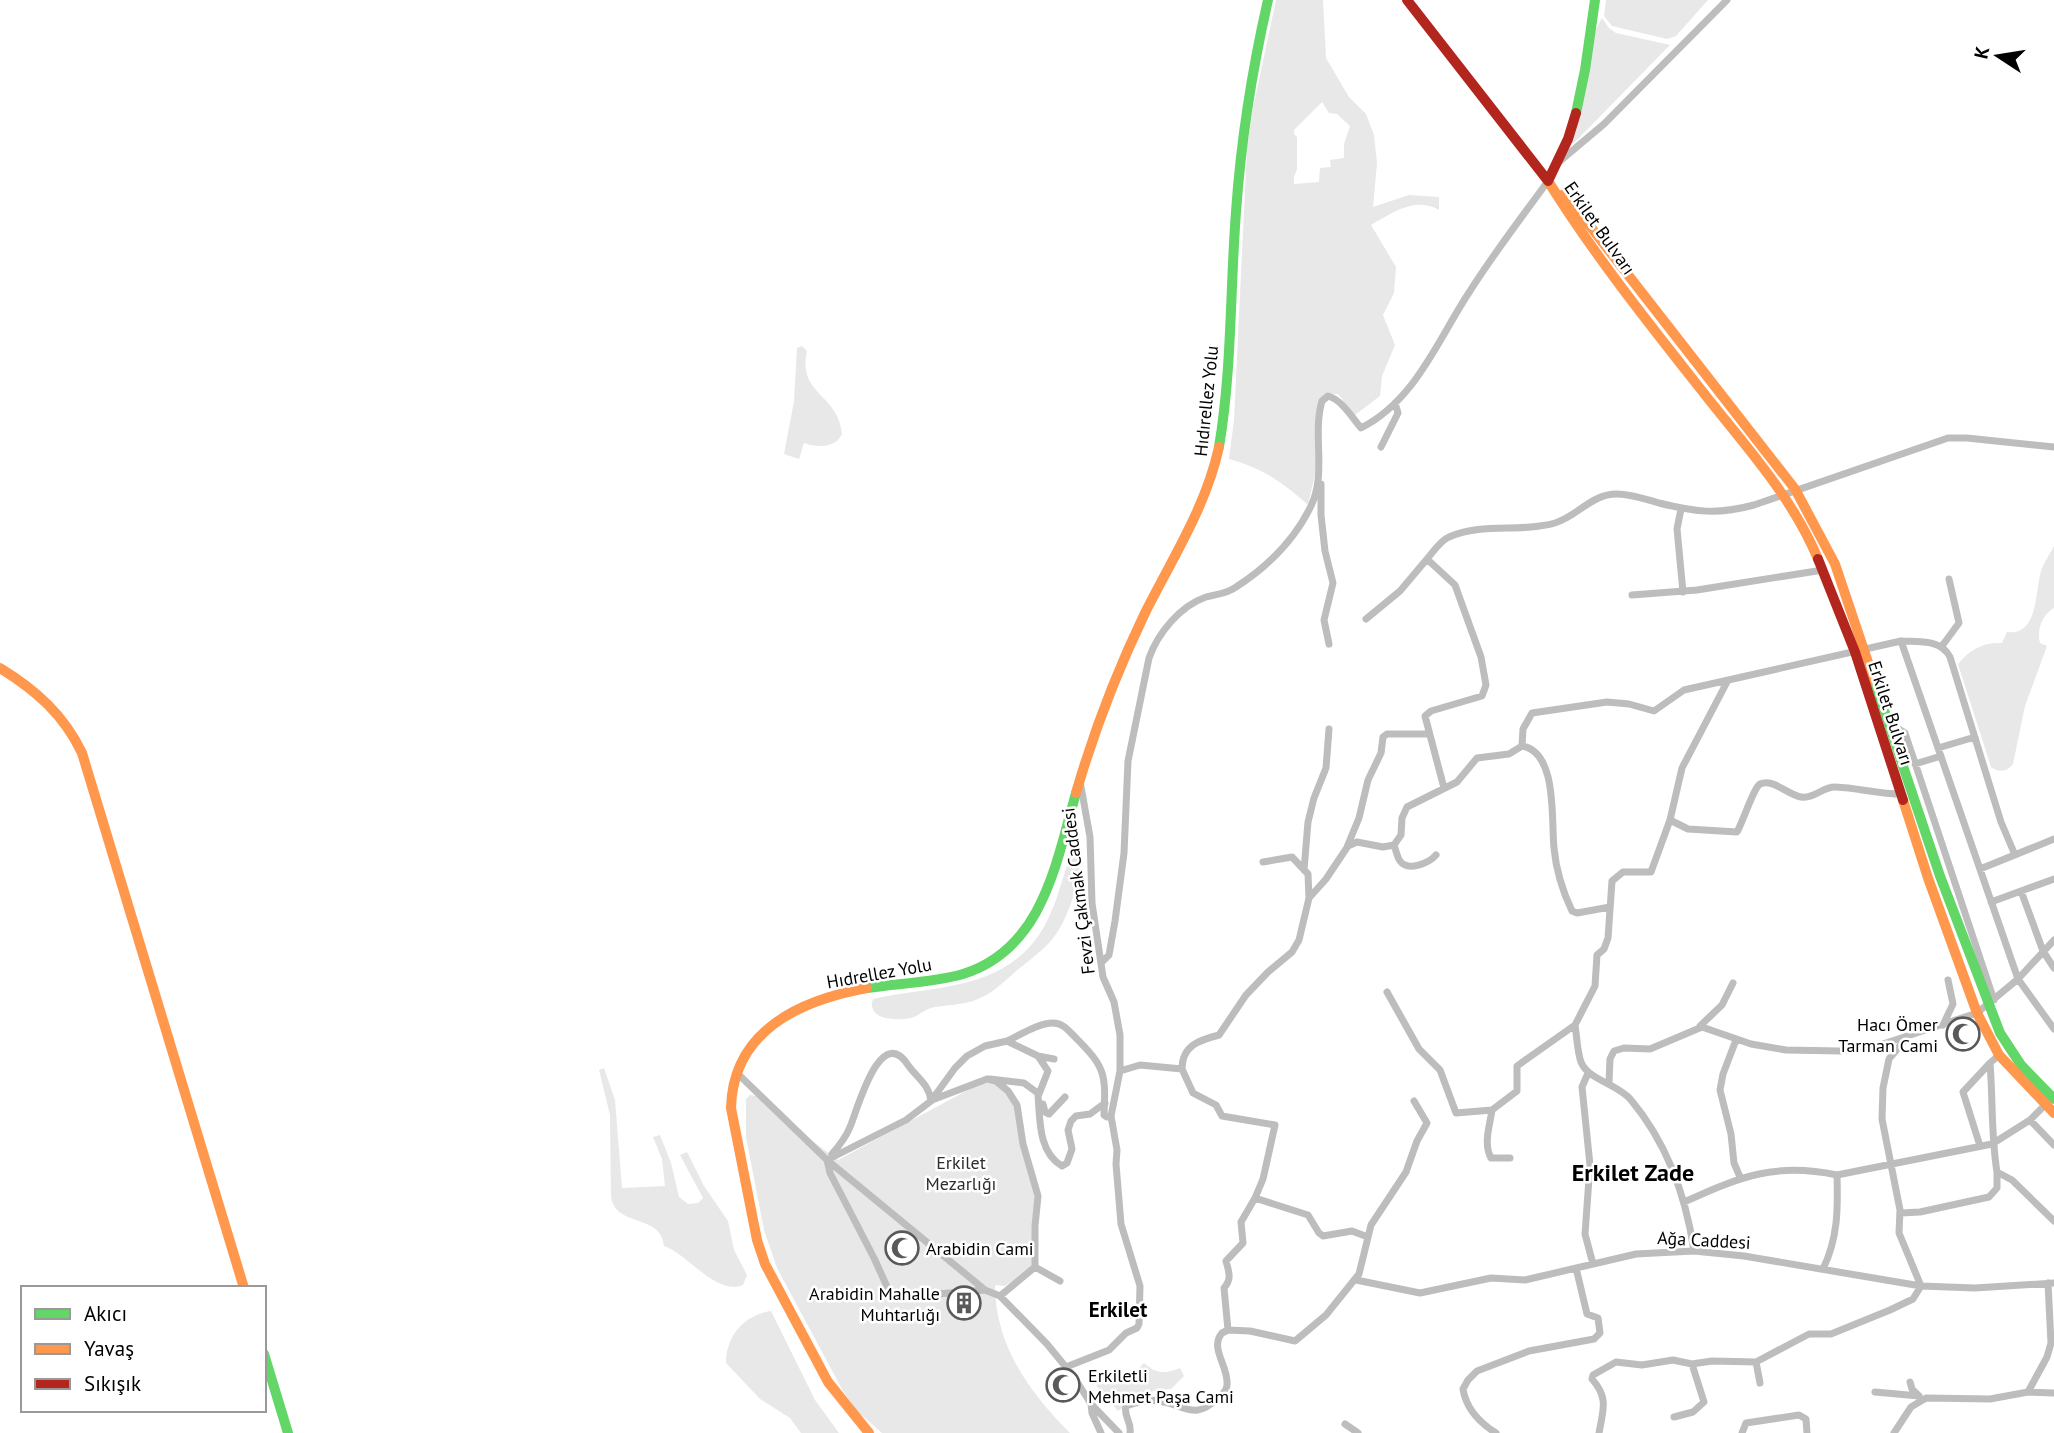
<svg xmlns="http://www.w3.org/2000/svg" width="2054" height="1433" font-family="'PT Sans',sans-serif">
	<rect width="100%" height="100%" fill="#fff"/>
	<path fill="#e8e8e8" fill-rule="evenodd" d="M1276,0H1323L1326,58L1349,97L1366,114L1374,135L1377,163L1373,207L1409,195L1439,197V210C1415,196 1392,213 1371,225L1396,267L1394,293L1383,315L1395,345L1382,376L1380,396L1355,415L1338,394H1329L1324,397L1315,474L1308,505C1284,483 1260,467 1229,459L1234,420L1247,148L1253,108ZM1322,102L1329,113L1337,114L1350,126L1344,144V158L1330,160L1331,167L1320,168L1319,182L1294,184V177L1297,169V137L1294,134V130Z
		M1606,0H1708L1676,36L1667,39L1612,26L1604,16Z
		M1602,18L1609,28L1616,33L1670,45L1575,142L1563,150L1590,40Z
		M802,346L807,351C797,395 838,393 842,434C836,448 817,448 804,443L799,459L784,454L794,401L797,348Z
		M2054,546V608C2043,614 2036,630 2040,643L2047,646L2025,706L2013,764C2007,772 1999,773 1991,767L1958,664C1970,649 1984,642 2002,643L2007,632C2039,636 2035,590 2041,571C2044,562 2050,554 2054,546Z
		M1076,852L1081,857C1078,885 1069,920 1050,942C1039,954 1025,963 1013,974C1002,983 992,994 978,999C963,1006 946,1004 931,1008C924,1010 918,1016 911,1018C896,1021 866,1020 873,999C936,985 1008,992 1045,925C1057,903 1062,878 1071,854Z
		M604,1068L615,1100L622,1188L665,1186L662,1159L653,1137L660,1135L671,1163L679,1197L688,1204L698,1203L703,1198L680,1155L687,1152L704,1186L728,1221L734,1250L747,1275L743,1285C716,1296 688,1254 664,1246C661,1213 616,1228 611,1197L610,1115L599,1070Z
		M997,1082L1013,1094L1037,1191L1033,1267L1005,1286L995,1285C995,1345 1029,1392 1070,1433H882L857,1411L843,1391L777,1268L764,1230L746,1137V1099L750,1095L756,1096L780,1117L838,1160L979,1084Z
		M771,1311L815,1400L839,1433H801L790,1418L760,1399L726,1363C726,1336 744,1315 771,1311Z
		M1144,1363C1156,1374 1165,1374 1180,1368L1184,1376L1171,1389L1152,1391L1151,1398L1135,1399L1118,1411L1096,1385L1115,1375L1136,1371Z"/>
	<g fill="none" stroke-linecap="round" stroke-linejoin="round">
		<path stroke="#bdbdbd" stroke-width="7" d="M1560,161L1604,124L1727,0
			M1381,447L1398,413L1395,403
			M1321,484V515L1325,551L1333,583L1324,620L1329,644
			M1681,509L1677,529L1683,592
			M1632,595L1697,590L1823,570
			M1366,619L1400,591L1427,559
			M1901,641L2018,979L2054,1029
			M1942,646L1959,623L1949,579
			M1889,723L1905,733L1994,1000
			M1522,746L1523,729L1532,713L1607,702L1629,704L1654,711L1684,690L1901,641C1919,642 1941,639 1950,657L2001,822L2015,855
			M1522,746C1558,752 1551,821 1554,848C1556,870 1563,892 1572,911L1577,913L1610,907
			M1938,748L1975,737
			M1915,764L1941,756
			M1444,788L1425,716L1431,711L1482,696L1486,685L1481,657L1455,585L1427,559C1433,552 1441,540 1449,537C1483,522 1520,533 1555,523C1578,516 1591,494 1617,494C1631,494 1645,499 1659,503C1695,512 1717,515 1754,505L1948,438H1967L2054,447
			M1670,820L1688,829L1737,832C1742,824 1754,787 1760,784C1773,778 1788,795 1801,797C1815,799 1823,786 1836,787C1858,788 1879,794 1901,794
			M1394,845C1396,850 1397,857 1400,861C1408,872 1429,863 1436,855
			M1347,847L1359,818L1368,780L1381,753L1383,737L1387,734H1429
			M1263,862L1292,857L1308,874L1309,898
			M1980,869L2054,839
			M1304,870L1308,822L1314,798L1326,768L1329,729
			M2021,891L2043,951L2054,968
			M1991,902L2054,879
			M1101,963L1109,955L1115,921L1124,853L1128,761L1149,658C1158,633 1180,606 1206,597C1216,594 1227,594 1236,587C1267,567 1295,539 1311,506C1327,472 1312,435 1322,401L1328,396C1342,400 1351,416 1361,428C1416,400 1438,339 1470,291C1494,253 1522,217 1548,181
			M1387,992L1419,1049L1440,1070L1456,1113L1492,1110
			M1575,1025C1577,1037 1577,1051 1581,1062C1588,1080 1618,1084 1631,1100C1667,1143 1686,1197 1694,1251
			M1943,1025L1953,1004L1948,980
			M1700,1026L1722,1005L1733,983
			M1736,1040L1723,1074L1720,1090L1731,1134L1734,1163L1740,1177
			M1007,1041C1020,1035 1038,1023 1053,1023C1063,1023 1068,1030 1075,1037C1105,1067 1106,1073 1104,1115L1107,1117L1111,1116
			M1999,1055L1990,1063C1993,1100 1991,1136 1997,1172L2012,1180L2054,1221
			M1038,1056L1054,1059
			M1182,1069C1182,1045 1200,1040 1219,1035L1246,995L1268,972L1292,952L1299,940L1309,898L1326,879L1348,846L1357,842L1383,847L1394,845L1401,835L1402,818L1407,807L1457,782L1477,758L1509,754L1522,746
			M1120,1071L1140,1065L1182,1069L1193,1093L1216,1105L1222,1116L1275,1125L1263,1179L1255,1198L1308,1215L1319,1233L1323,1236L1352,1231L1368,1237
			M737,1073L827,1160L830,1173L874,1258L889,1291L902,1297L985,1290L1000,1296L1047,1344L1074,1377L1091,1404L1119,1433
			M1588,1073L1582,1087L1590,1165L1585,1234L1593,1264
			M1609,1082L1610,1059L1614,1051L1624,1048L1650,1049L1702,1027L1751,1044L1786,1050L1840,1051L1880,1045L1977,1013L2018,979L2054,940
			M1038,1095C1040,1119 1038,1152 1062,1166L1067,1163L1072,1149L1068,1130L1071,1121L1076,1116L1090,1114L1105,1103
			M932,1100L987,1079L996,1081L1008,1091L1017,1105L1023,1144L1038,1196L1035,1226V1267L1000,1296
			M1043,1104L1045,1112L1049,1114L1065,1097
			M2030,1120L2054,1145
			M1980,1146L1963,1092L1990,1063
			M832,1154C839,1146 846,1137 850,1127C857,1111 880,1022 908,1065C917,1078 929,1084 931,1101
			M1510,1158H1491C1483,1143 1490,1125 1492,1110L1517,1091V1066L1575,1025L1595,986L1597,955L1604,949L1608,938L1612,881L1623,872H1651L1670,820L1682,768L1727,682
			M827,1160L906,1120L931,1101L955,1068L967,1056L985,1046L1007,1041L1038,1056L1048,1071L1039,1094L1024,1083L990,1079
			M827,1160L985,1290
			M1684,1202C1740,1177 1774,1162 1837,1175
			M1901,1213L1920,1212L1989,1197L1997,1188V1172
			M1035,1267L1060,1281
			M1823,1269C1838,1238 1838,1209 1837,1175L1992,1144L2030,1120L2046,1104
			M1356,1280L1420,1293L1491,1278L1525,1280L1636,1254L1694,1251L1744,1256L1921,1286L1975,1288L2054,1283
			M1228,1330L1224,1288C1232,1279 1229,1272 1226,1261L1243,1243L1241,1222L1255,1198
			M1756,1362L1760,1383
			M1066,1367L1109,1350L1126,1333L1137,1328L1139,1324L1140,1286L1121,1224L1116,1164L1117,1150L1111,1116L1120,1071V1035L1114,1002L1103,977L1092,903L1090,837L1080,781
			M1910,1382L1912,1389L1919,1396
			M1875,1392L1919,1396
			M2028,1392L2047,1357L2051,1343L2048,1283
			M1091,1404L1092,1413L1101,1433
			M1674,1417L1693,1412L1704,1402L1692,1364L1712,1361L1756,1362L1809,1334H1831L1890,1310L1913,1299L1921,1286L1899,1233L1900,1210L1882,1119L1883,1088L1889,1059L1908,1036
			M1345,1424L1358,1433
			M1130,1433C1132,1422 1123,1416 1126,1406C1137,1402 1147,1399 1158,1401C1185,1404 1193,1422 1218,1398C1222,1394 1227,1391 1227,1385C1229,1367 1209,1348 1222,1333L1228,1330L1250,1331L1295,1341L1326,1315L1359,1274L1371,1225L1406,1172L1417,1141L1427,1123L1414,1101
			M1496,1433C1480,1423 1466,1408 1463,1389L1468,1380L1477,1371L1529,1351L1594,1339L1600,1333L1598,1318L1587,1314L1576,1268
			M1599,1433C1603,1410 1609,1398 1592,1379L1593,1375L1616,1362L1642,1365L1673,1360L1692,1364
			M1742,1433L1746,1423L1799,1415L1806,1419L1807,1433
			M1894,1433L1911,1407L1926,1398L1990,1399L2028,1392L2054,1393"/>
		<path stroke="#63d668" stroke-width="10" d="M1576,113L1585,70L1595,0
			M1219,447C1232,370 1230,290 1236,212C1241,140 1252,70 1268,0
			M1874,680L1940,876L2000,1033L2021,1065L2054,1099
			M867,988C899,983 932,983 963,974C1043,949 1056,863 1076,793
			M264,1354L288,1433"/>
		<path stroke="#ff974d" stroke-width="10" d="M1548,181C1596,258 1654,330 1710,401C1750,451 1793,499 1818,559
			M1562,195L1579,212L1795,489L1835,564L1874,680
			M0,668C36,690 64,715 82,753L244,1288
			M1076,793C1094,731 1117,671 1145,613C1172,559 1206,507 1219,447
			M1903,800L1928,878L1977,1013L1999,1055L2054,1113
			M867,988C801,1000 733,1030 731,1108L757,1240L765,1264L828,1382L869,1433"/>
		<path stroke="#b3261e" stroke-width="10" d="M1407,0L1548,181L1568,139L1576,113
			M1818,559L1855,652L1903,800"/>
	</g>
	<defs>
		<symbol id="mosque-ring" viewBox="-11 -11 22 22"><circle r="9.5" fill="#fff" stroke="#595959" stroke-width="1.5"/><path d="M3.5-4.9A6 6 0 1 0 3.5 4.9A5 5 0 1 1 3.5-4.9Z" fill="#595959"/></symbol>
		<symbol id="building-ring" viewBox="-11 -11 22 22"><circle r="9.5" fill="#fff" stroke="#595959" stroke-width="1.5"/><path d="M-4-6H4V6H1V3H-1V6H-4ZM-2.5-4.3h1.7v1.8h-1.7ZM.8-4.3h1.7v1.8H.8ZM-2.5-1h1.7V.8h-1.7ZM.8-1h1.7V.8H.8Z" fill="#595959"/></symbol>
	</defs>
	<g fill-rule="evenodd">
		<use href="#mosque-ring" x="1944" y="1015" width="38" height="38"/>
		<use href="#mosque-ring" x="883" y="1229" width="38" height="38"/>
		<use href="#building-ring" x="945" y="1284" width="38" height="38"/>
		<use href="#mosque-ring" x="1044" y="1366" width="38" height="38"/>
	</g>
	<g text-anchor="middle" dominant-baseline="central" stroke-width="5" stroke-linejoin="round" paint-order="stroke">
		<g font-size="18" fill="#000" stroke="#fff">
			<text transform="translate(1600 228) rotate(55)">Erkilet Bulvarı</text>
			<text transform="translate(1206 401) rotate(-84)">Hıdırellez Yolu</text>
			<text transform="translate(1891 713) rotate(72)">Erkilet Bulvarı</text>
			<text transform="translate(1078 891) rotate(-97)">Fevzi Çakmak Caddesi</text>
			<text transform="translate(879 973) rotate(-10)">Hıdrellez Yolu</text>
			<text transform="translate(1704 1240) rotate(3)">Ağa Caddesi</text>
		</g>
		<g font-size="18" fill="#000" stroke="#fff" text-anchor="end">
			<text x="1938" y="1024">Hacı Ömer<tspan x="1938" dy="21">Tarman Cami</tspan></text>
			<text x="926" y="1248" text-anchor="start">Arabidin Cami</text>
			<text x="940" y="1293">Arabidin Mahalle<tspan x="940" dy="21">Muhtarlığı</tspan></text>
			<text x="1088" y="1375" text-anchor="start">Erkiletli<tspan x="1088" dy="21">Mehmet Paşa Cami</tspan></text>
		</g>
		<g font-size="18" fill="#2d2d2d" stroke="#fff">
			<text x="961" y="1162">Erkilet<tspan x="961" dy="21">Mezarlığı</tspan></text>
		</g>
		<g font-size="21" font-weight="bold" fill="#000" stroke="#fff">
			<text x="1118" y="1309">Erkilet</text>
		</g>
		<g font-size="24" font-weight="bold" fill="#000" stroke="#fff">
			<text x="1633" y="1172">Erkilet Zade</text>
		</g>
	</g>
	<rect x="21" y="1286" width="245" height="126" fill="#ffffff" stroke="#999999" stroke-width="2"/>
	<rect x="35" y="1309" width="35" height="10" fill="#63d668" stroke="#999999" stroke-width="2"/>
	<text x="84" y="1321" font-size="21" fill="#000000">Akıcı</text>
	<rect x="35" y="1344" width="35" height="10" fill="#ff974d" stroke="#999999" stroke-width="2"/>
	<text x="84" y="1356" font-size="21" fill="#000000">Yavaş</text>
	<rect x="35" y="1379" width="35" height="10" fill="#b3261e" stroke="#999999" stroke-width="2"/>
	<text x="84" y="1391" font-size="21" fill="#000000">Sıkışık</text>
	<g transform="translate(1998 56) rotate(282)" stroke="#ffffff" stroke-width="5" paint-order="stroke">
	<path d="M0-5L12 26L0 18L-12 26Z" fill="#000000"/>
	<text y="-10" font-size="19" font-weight="bold" text-anchor="middle" fill="#000000">K</text>
	</g>
</svg>
